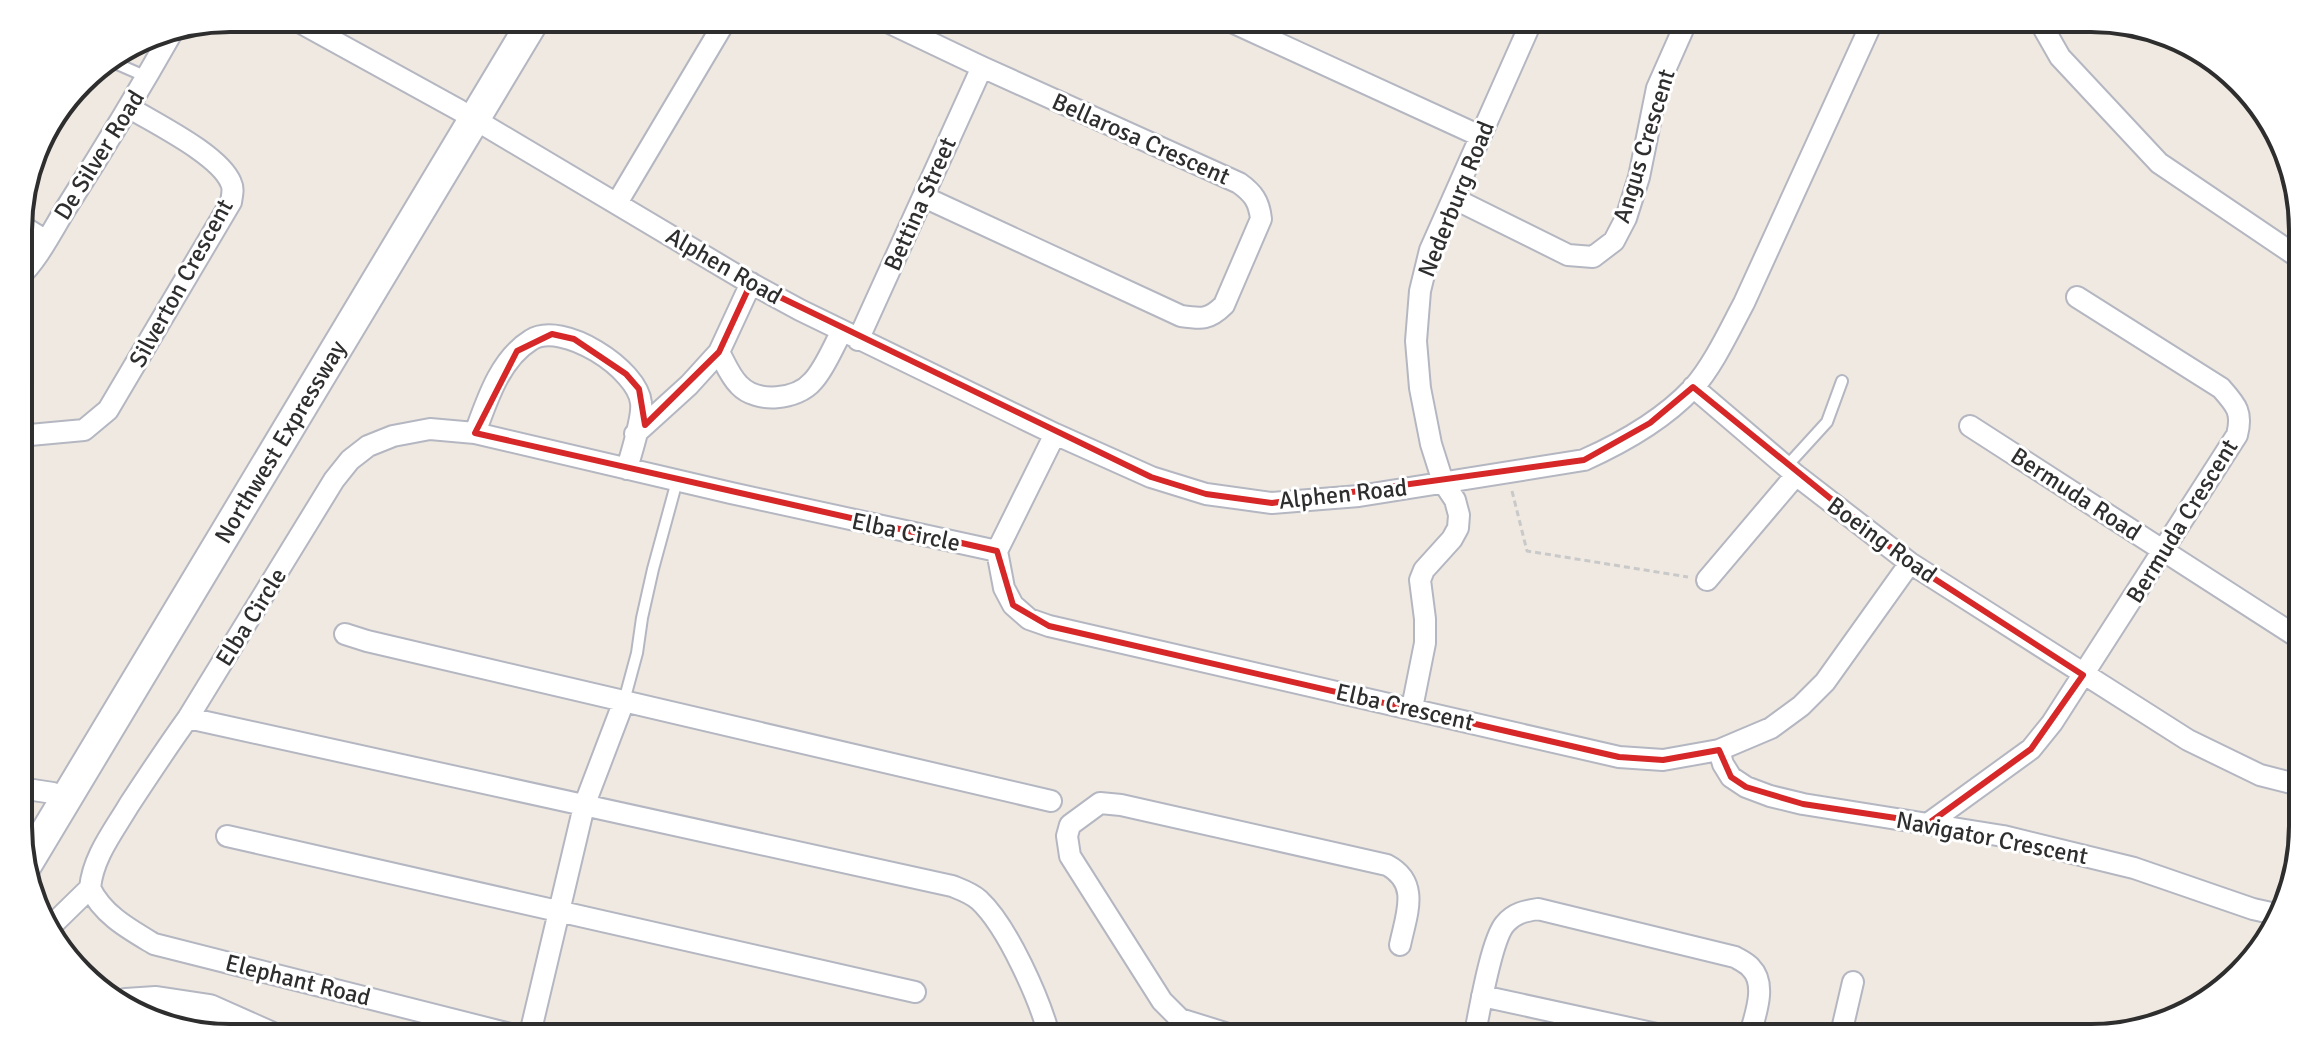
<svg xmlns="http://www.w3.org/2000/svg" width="2321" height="1056" font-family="Signika,sans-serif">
	<rect width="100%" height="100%" fill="#efe9e1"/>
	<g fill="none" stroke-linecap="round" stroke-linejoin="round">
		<defs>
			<path id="lane" d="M108,60L147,77
				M1786,467L1827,422L1842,381
				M624,701L637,653L642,618L653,569L677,481"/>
			<path id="street" d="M292,18L459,110L743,279L800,310L1055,434L1151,477L1206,494L1272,503L1359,496L1584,460C1622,443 1664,419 1693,388C1713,366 1730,329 1744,303L1874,18
				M879,18L982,67L1239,183C1253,193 1259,201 1261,219L1224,305C1209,320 1202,319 1181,316L924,197
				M1223,18L1480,136
				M2044,18V29L2060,57L2159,163L2301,259
				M1453,198L1568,255L1593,257L1614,241L1626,218L1639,177L1657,88L1688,18
				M617,203L727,18
				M19,224L46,241
				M19,277C38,260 54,227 68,205C105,147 140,89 174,29
				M858,340L982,67
				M719,352C725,363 730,376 739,385C757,404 797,400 813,381C825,368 833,347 842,331
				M1693,387L1796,475L1910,563L2188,740L2260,775L2303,786
				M1970,426L2302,640
				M475,433C487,400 500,359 531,340C562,320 638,369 641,403C643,418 631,453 627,469
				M635,434L689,385L719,352L751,283
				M1055,434L997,551L1004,588L1013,605L1029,619L1049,626L1619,757L1663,760L1719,750L1771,728L1801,706L1825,682L1910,563
				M19,436L84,430L108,410L231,202C232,195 234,189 231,183C220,155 156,124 130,108
				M1707,580L1796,475
				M345,634L367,641L1051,801
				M1412,708L1425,643V619L1420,580L1424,570L1452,539L1458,528L1459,515L1455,500L1443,482L1431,444L1420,388L1416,341L1420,291L1430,250L1533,18
				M188,718L952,886C962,890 971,893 979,900C1008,927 1040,1000 1050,1038
				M1719,750L1723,764L1731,777L1746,787L1770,796L1803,804L2003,836L2134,868L2253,909L2280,915
				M20,788L53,793
				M1929,823L2031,749L2052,723L2237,435C2243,412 2236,405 2221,388L2077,297
				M227,836L915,992
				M90,888C93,857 113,832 129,805C148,776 167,747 188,718L334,480L350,460L368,446L393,436L430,429L475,433L731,493L997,551
				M90,888C103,915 129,929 154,944L526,1038
				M50,927L90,888
				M1482,996L1675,1038
				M529,1038L584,806L624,701
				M1241,1038L1180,1019L1162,1001L1070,856L1067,836L1070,825L1100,803L1121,805L1387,865C1421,883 1406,915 1400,945
				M1474,1038C1479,1014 1491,940 1505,924C1514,913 1525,911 1538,909L1735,957C1740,960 1747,963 1751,968C1768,985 1754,1018 1749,1038
				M1840,1038L1853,982
				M2095,1038V1037"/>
			<g id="secondary">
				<path id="s1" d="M25,867L535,18"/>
				<path d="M126,1004L156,1002L209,1010L272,1038"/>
			</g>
		</defs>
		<use href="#lane" stroke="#b4b7c1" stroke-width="14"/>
		<use href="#street" stroke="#b4b7c1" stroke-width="24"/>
		<use href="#secondary" stroke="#b4b7c1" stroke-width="34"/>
		<path stroke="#c9c9c9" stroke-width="3" stroke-dasharray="6 4" stroke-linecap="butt" d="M1512,491L1527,551L1688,577"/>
		<use href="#lane" stroke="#fff" stroke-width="10"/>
		<use href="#street" stroke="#fff" stroke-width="20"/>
		<use href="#secondary" stroke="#fff" stroke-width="30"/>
	</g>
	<path fill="none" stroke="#d62828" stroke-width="6" stroke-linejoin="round" d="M751,283L1151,477L1206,494L1272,503L1584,460L1650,423L1693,387L1910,563L2083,675L2031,749L1929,823L1803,804L1746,787L1731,777L1719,750L1663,760L1619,757L1049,626L1013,605L997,551L475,433L517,351L552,334L574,339L626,374L639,389L645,425L719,352Z"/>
	<g text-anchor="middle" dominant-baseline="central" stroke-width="6" stroke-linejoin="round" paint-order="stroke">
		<g font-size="24" fill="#2e2e2e" stroke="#fff">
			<text transform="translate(1141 139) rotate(24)">Bellarosa Crescent</text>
			<text transform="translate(1644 146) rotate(-73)">Angus Crescent</text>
			<text transform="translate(99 155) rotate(-58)">De Silver Road</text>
			<text transform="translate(1456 199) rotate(-68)">Nederburg Road</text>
			<text transform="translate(920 204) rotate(-66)">Bettina Street</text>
			<text transform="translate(724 266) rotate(30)">Alphen Road</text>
			<text transform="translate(181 283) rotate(-61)">Silverton Crescent</text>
			<text stroke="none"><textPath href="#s1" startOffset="496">Northwest Expressway</textPath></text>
			<text transform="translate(1343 494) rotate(-6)">Alphen Road</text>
			<text transform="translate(2076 494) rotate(33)">Bermuda Road</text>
			<text transform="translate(2182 521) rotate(-58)">Bermuda Crescent</text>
			<text transform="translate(906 532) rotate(12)">Elba Circle</text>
			<text transform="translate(1882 540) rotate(36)">Boeing Road</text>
			<text transform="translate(251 617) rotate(-58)">Elba Circle</text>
			<text transform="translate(1405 707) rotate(13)">Elba Crescent</text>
			<text transform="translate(1992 838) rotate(11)">Navigator Crescent</text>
			<text transform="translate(298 980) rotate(14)">Elephant Road</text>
		</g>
	</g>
	<path d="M0 0H2321V1056H0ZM230 32H2091A198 198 0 0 1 2289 230V826A198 198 0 0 1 2091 1024H230A198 198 0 0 1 32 826V230A198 198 0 0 1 230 32Z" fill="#fff" fill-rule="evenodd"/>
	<path fill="none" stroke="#2e2e2e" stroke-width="4" d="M230 32H2091A198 198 0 0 1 2289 230V826A198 198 0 0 1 2091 1024H230A198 198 0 0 1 32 826V230A198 198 0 0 1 230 32Z"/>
</svg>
